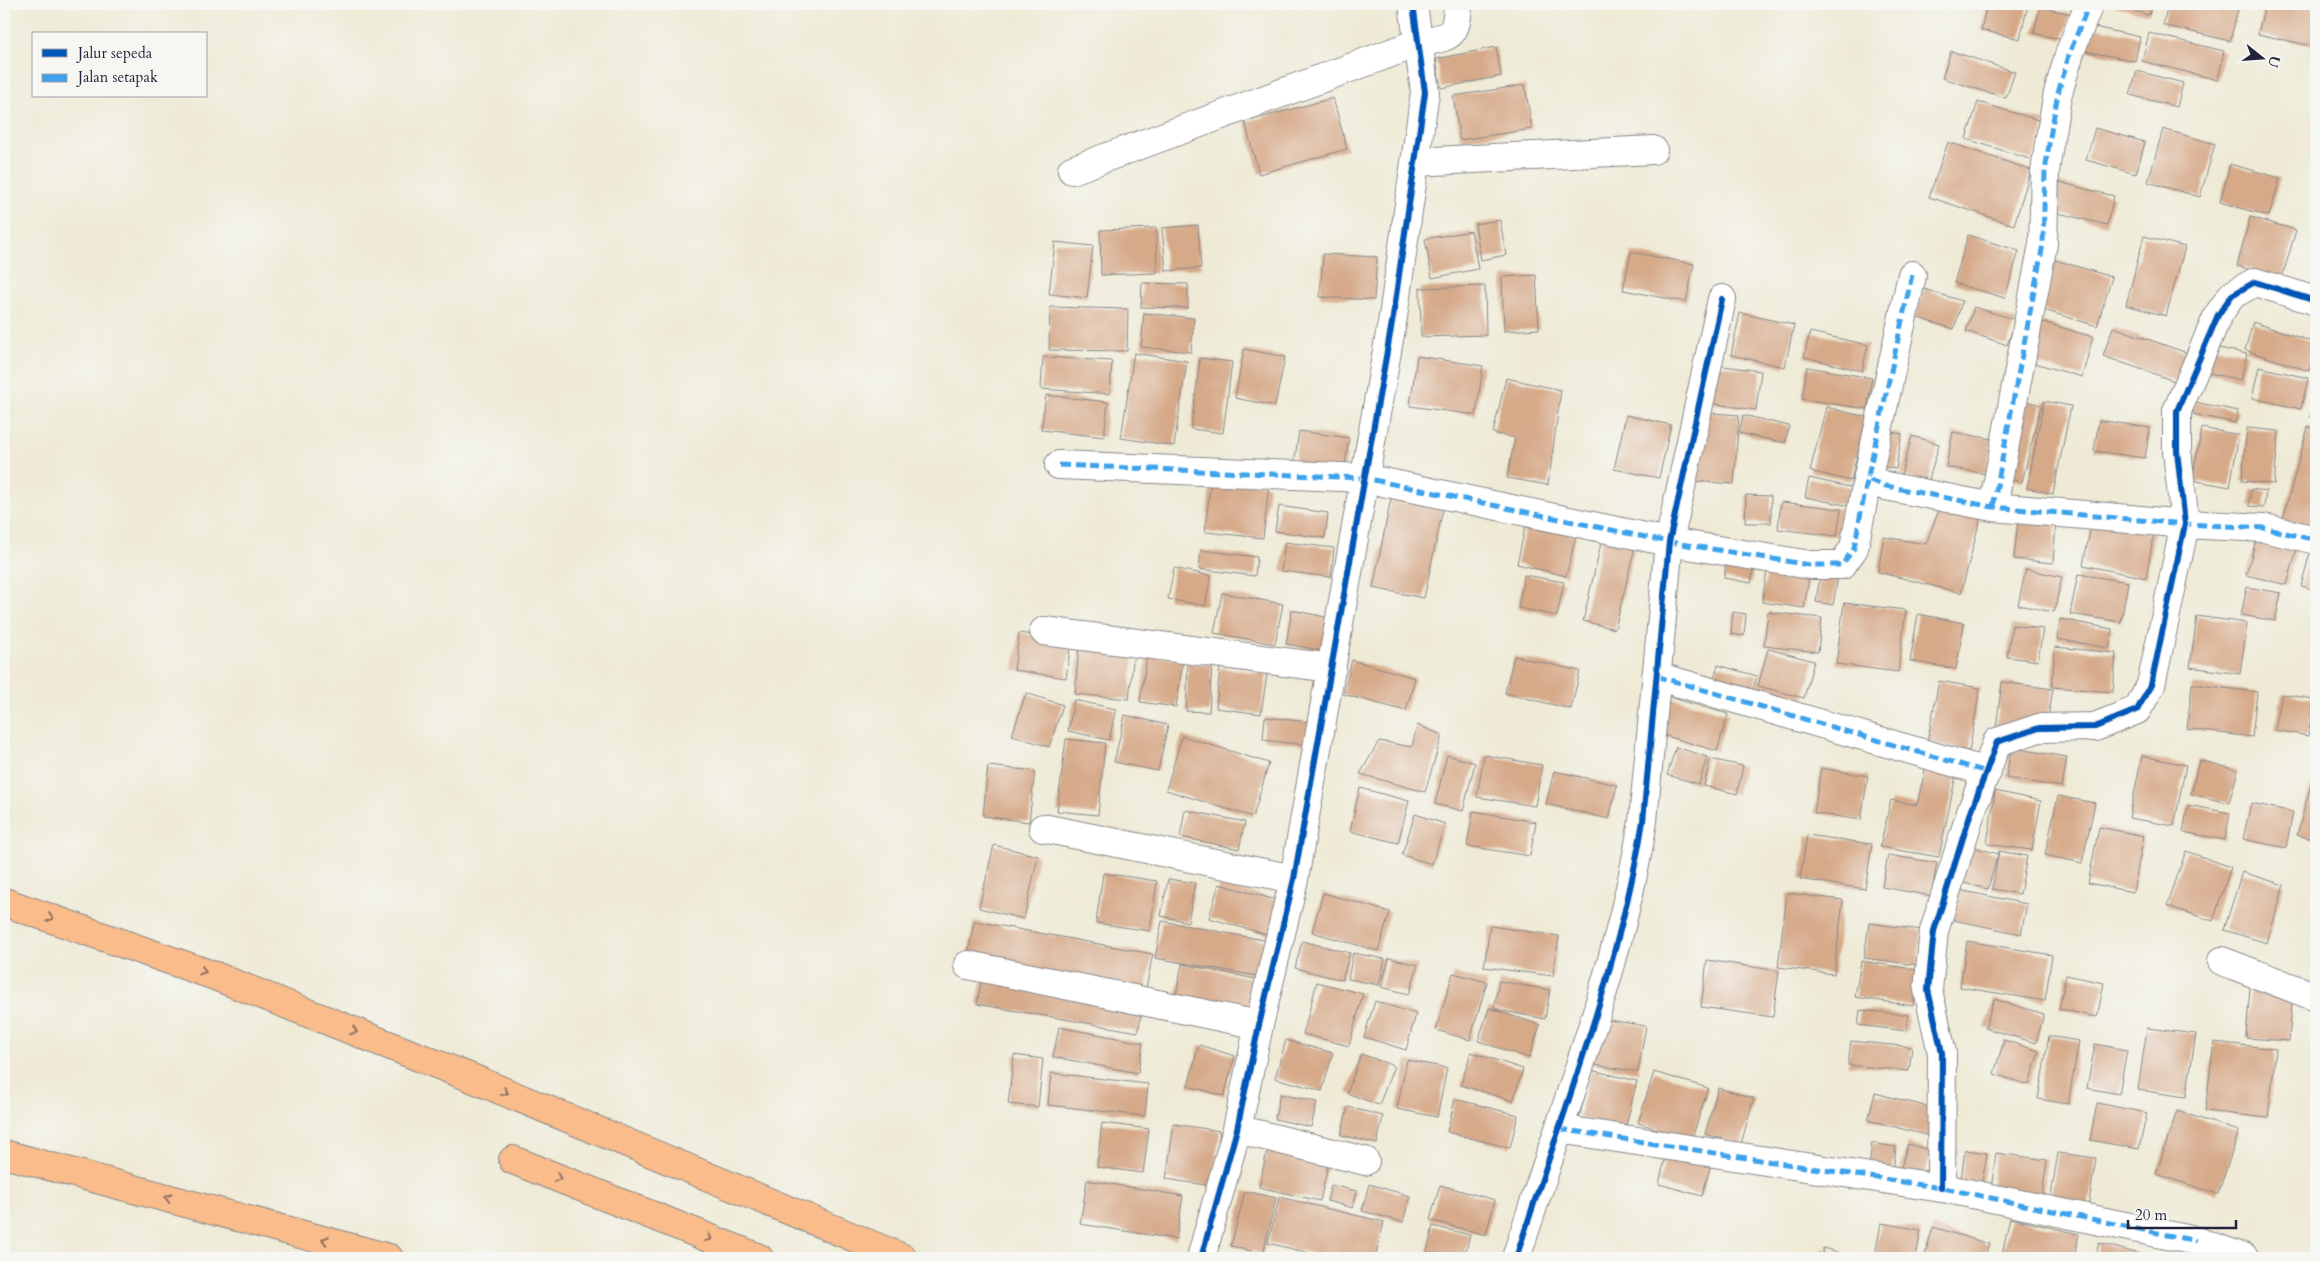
<svg xmlns="http://www.w3.org/2000/svg" width="2320" height="1262" font-family="Cardo,serif">
	<rect width="100%" height="100%" fill="#f6f6f2"/>
	<filter id="ink" filterUnits="userSpaceOnUse"><feTurbulence type="fractalNoise" baseFrequency=".02" numOctaves="2"/><feDisplacementMap in="SourceGraphic" scale="10" xChannelSelector="R" yChannelSelector="G"/><feConvolveMatrix kernelMatrix="1 2 1 2 8 2 1 2 1" color-interpolation-filters="sRGB"/></filter>
	<filter id="wash" filterUnits="userSpaceOnUse"><feTurbulence type="fractalNoise" baseFrequency=".0096" numOctaves="4" result="noise"/><feDisplacementMap in="SourceGraphic" scale="20" xChannelSelector="R" yChannelSelector="G"/><feGaussianBlur stdDeviation="1.12" result="paint"/><feColorMatrix in="noise" values="0 0 0 0 0 0 0 0 0 0 0 0 0 0 0 0 0 1.4 0 .05"/><feComposite in="paint" operator="in"/></filter>
	<g filter="url(#wash)">
		<rect width="100%" height="100%" fill="#eeead5"/>
		<g id="blocks">
			<path fill="#d6a988" d="M1987,4H2028L2020,39L1981,30Z
				M2108,4H2152L2149,15Z
				M2168,4H2217L2238,9L2230,41L2163,25Z
				M2265,4H2316V47L2258,34Z
				M2040,7L2070,14L2063,40L2034,33Z
				M2085,25L2140,37L2135,61L2080,50Z
				M2149,33L2224,51L2218,80L2142,61Z
				M1496,47L1501,76L1441,88L1436,59Z
				M1951,51L2015,72L2006,98L1942,78Z
				M2137,71L2183,83L2177,107L2130,95Z
				M1525,85L1532,129L1460,140L1453,96Z
				M1333,98L1347,149L1259,174L1245,122Z
				M1978,102L2045,122L2033,160L1966,139Z
				M2095,128L2145,142L2136,174L2086,160Z
				M2163,129L2215,144L2200,197L2148,182Z
				M1948,142L2031,170L2014,225L1929,197Z
				M2230,164L2280,178L2269,216L2220,202Z
				M2058,182L2114,196L2107,225L2050,211Z
				M2250,217L2296,230L2282,278L2237,266Z
				M1500,220L1506,255L1481,260L1475,224Z
				M1198,225L1201,268L1166,271L1162,228Z
				M1156,228L1157,273L1101,275L1100,230Z
				M1471,231L1478,269L1432,278L1425,239Z
				M1968,235L2019,251L2005,298L1954,283Z
				M2144,236L2185,247L2166,316L2126,305Z
				M1055,242L1093,246L1087,298L1049,294Z
				M1631,252L1694,264L1686,302L1623,290Z
				M1323,254L1377,257L1374,300L1320,297Z
				M2052,259L2112,277L2097,326L2037,308Z
				M1536,275L1539,329L1504,331L1502,277Z
				M1142,283L1188,284V308L1141,307Z
				M1485,286L1486,335L1421,337L1420,288Z
				M1924,289L1962,301L1954,329L1915,317Z
				M1050,307L1128,309L1127,351L1049,350Z
				M1974,307L2016,320L2007,345L1966,331Z
				M1144,313L1194,318L1191,352L1141,347Z
				M1740,313L1794,325L1785,367L1731,355Z
				M2040,321L2093,337L2082,377L2028,361Z
				M2253,322L2316,343L2309,371L2245,350Z
				M2113,327L2196,356L2186,385L2103,356Z
				M1810,332L1868,345L1862,371L1804,357Z
				M2210,346L2247,354L2241,380L2204,372Z
				M1244,349L1285,357L1275,406L1235,398Z
				M1134,353L1187,361L1174,446L1121,438Z
				M1417,356L1483,366L1476,415L1410,406Z
				M1043,357L1112,361L1110,394L1041,389Z
				M1200,358L1232,362L1223,433L1191,429Z
				M1709,364L1761,371L1756,410L1703,402Z
				M1807,367L1872,378L1867,409L1802,399Z
				M2259,367L2308,378L2301,409L2252,398Z
				M1506,378L1561,390L1548,485L1507,478L1515,438L1493,433Z
				M1046,395L1108,402L1104,437L1041,430Z
				M2316,398V418L2310,417Z
				M2018,399L2041,405L2022,482L1999,477Z
				M2044,401L2071,406L2053,494L2027,488Z
				M2195,402L2238,411L2235,423L2193,414Z
				M1826,407L1866,417L1851,481L1810,471Z
				M1699,412L1739,415L1734,484L1694,481Z
				M1626,415L1671,425L1659,478L1614,469Z
				M1743,415L1789,426L1785,443L1739,433Z
				M2099,420L2150,428L2145,458L2094,451Z
				M2308,427L2316,429V535L2281,525Z
				M2202,428L2239,435L2230,487L2192,480Z
				M2247,428L2279,431L2274,484L2242,481Z
				M1880,430L1902,434L1896,469L1875,465Z
				M1299,431L1349,438L1344,471L1294,464Z
				M1953,432L1992,439L1986,474L1946,467Z
				M1912,436L1939,444L1928,483L1901,475Z
				M1809,478L1854,488L1850,506L1805,497Z
				M1211,479L1269,485L1263,538L1205,532Z
				M2251,489L2266,491L2264,507L2249,506Z
				M1746,495L1771,496V523H1745Z
				M1391,498L1443,509L1424,598L1373,588Z
				M1781,502L1841,509L1837,536L1778,529Z
				M1279,506L1328,513L1325,538L1275,531Z
				M1940,507L1981,516L1961,593L1878,572L1884,537L1926,544Z
				M2018,520L2056,523L2053,563L2014,559Z
				M2092,521L2154,533L2146,578L2083,565Z
				M1526,524L1576,536L1566,576L1517,564Z
				M2259,530L2299,541L2287,585L2246,575Z
				M1602,539L1635,547L1615,629L1583,621Z
				M1285,542L1334,548L1331,577L1281,571Z
				M2311,549L2316,550V590L2301,586Z
				M1201,550L1257,557L1255,576L1199,569Z
				M1728,554L1755,558L1751,583L1724,578Z
				M1174,568L1211,576L1205,606L1168,599Z
				M1821,568L1839,571L1833,605L1816,602Z
				M2026,569L2062,577L2054,612L2018,605Z
				M1767,571L1809,578L1804,608L1762,602Z
				M2078,574L2128,582L2121,622L2070,614Z
				M1524,575L1564,582L1557,616L1518,608Z
				M2247,587L2281,593L2275,621L2241,615Z
				M1222,593L1283,604L1275,644L1214,633Z
				M1844,603L1906,610L1898,672L1836,664Z
				M1292,610L1330,618L1324,651L1286,644Z
				M1733,612L1746,614L1744,636L1731,634Z
				M1768,612L1822,618L1818,652L1764,646Z
				M1918,614L1964,623L1956,669L1910,661Z
				M2197,616L2247,623L2240,674L2190,667Z
				M2060,619L2112,629L2109,648L2057,639Z
				M2012,625L2043,629L2038,661L2007,657Z
				M1019,633L1071,641L1066,678L1014,670Z
				M1079,646L1134,652L1129,699L1075,694Z
				M2055,647L2116,653L2113,692L2052,687Z
				M1768,649L1814,661L1804,698L1758,686Z
				M1147,655L1183,660L1176,707L1140,702Z
				M1514,656L1580,671L1571,709L1505,693Z
				M1352,660L1415,678L1406,711L1343,694Z
				M1188,663L1212,665L1209,712L1186,711Z
				M1718,665L1757,676L1750,700L1711,688Z
				M1220,668L1267,674L1261,714L1216,708Z
				M1939,681L1980,688L1969,751L1927,743Z
				M2002,682L2053,689L2048,718L1996,728Z
				M2192,684L2257,692L2252,737L2187,729Z
				M1026,693L1063,705L1049,747L1012,735Z
				M2282,694L2314,699L2308,736L2275,730Z
				M1666,696L1728,714L1717,751L1656,733Z
				M1074,700L1116,709L1109,740L1068,731Z
				M1125,715L1168,725L1158,771L1114,762Z
				M1265,717L1309,722L1306,745L1263,740Z
				M1417,725L1442,735L1425,792L1360,774L1379,741L1412,747Z
				M1182,736L1269,763L1253,817L1166,790Z
				M1066,739L1105,743L1098,815L1057,811Z
				M1676,747L1707,757L1699,784L1667,775Z
				M2011,748L2067,757L2062,787L2006,778Z
				M1447,755L1475,763L1463,811L1435,804Z
				M1484,755L1542,765L1535,806L1477,797Z
				M2142,756L2186,765L2174,826L2129,818Z
				M1710,759L1743,766L1737,794L1704,786Z
				M2199,760L2238,770L2229,803L2191,794Z
				M1926,765L1956,775L1939,857L1880,847L1891,800L1917,805Z
				M988,766L1035,771L1029,822L983,816Z
				M2316,766V840L2297,835Z
				M1821,768L1868,776L1861,820L1814,813Z
				M1554,771L1617,785L1609,819L1546,804Z
				M1360,788L1409,801L1398,843L1350,831Z
				M1995,791L2041,801L2032,850L1987,844Z
				M2058,796L2095,803L2082,863L2045,855Z
				M2251,803L2293,812L2286,848L2243,839Z
				M2188,805L2230,813L2225,840L2183,832Z
				M1185,810L1245,822L1239,849L1180,837Z
				M1473,811L1536,822L1530,856L1467,846Z
				M1415,814L1445,824L1432,864L1402,855Z
				M2099,827L2144,836L2133,892L2088,883Z
				M1807,835L1872,844L1865,889L1800,879Z
				M1964,844L1998,854L1988,889L1955,881Z
				M994,845L1038,856L1024,919L979,908Z
				M1999,851L2027,856L2020,894L1992,889Z
				M2186,851L2231,867L2213,921L2167,906Z
				M1888,855L1937,863L1931,896L1882,887Z
				M2242,872L2284,885L2267,943L2224,930Z
				M1103,873L1157,881L1150,931L1096,923Z
				M1168,879L1195,883L1188,922L1161,916Z
				M1219,884L1280,901L1271,936L1209,918Z
				M1949,888L2027,904L2021,934L1944,918Z
				M1323,893L1390,912L1378,951L1312,932Z
				M1787,893L1843,900L1834,974L1778,967Z
				M974,921L1153,954L1145,993L967,960Z
				M1162,921L1269,941L1263,977L1155,958Z
				M1869,923L1922,930L1917,965L1864,958Z
				M1490,926L1559,936L1553,976L1484,967Z
				M1302,941L1350,953L1342,980L1295,968Z
				M1967,941L2052,955L2045,1001L1960,987Z
				M1353,953L1385,959L1379,985L1348,979Z
				M1389,958L1418,965L1409,994L1381,987Z
				M1707,960L1779,971L1773,1017L1701,1007Z
				M1861,961L1918,970L1913,1006L1855,997Z
				M1182,964L1256,979L1248,1020L1174,1005Z
				M1453,973L1487,982L1470,1040L1436,1030Z
				M2066,975L2104,983L2097,1017L2059,1009Z
				M982,978L1143,1006L1138,1032L977,1004Z
				M1499,981L1550,990L1545,1019L1494,1009Z
				M1317,982L1363,994L1349,1046L1303,1034Z
				M2250,987L2293,990L2289,1041L2246,1038Z
				M1994,999L2044,1014L2036,1043L1985,1028Z
				M1375,1001L1416,1014L1406,1050L1364,1037Z
				M1489,1008L1540,1025L1529,1058L1478,1041Z
				M1860,1010L1908,1015L1907,1031L1858,1025Z
				M1597,1018L1646,1026L1638,1072L1589,1064Z
				M1059,1027L1143,1043L1138,1073L1053,1057Z
				M2147,1028L2196,1034L2186,1097L2138,1090Z
				M2049,1036L2079,1041L2068,1104L2038,1099Z
				M1286,1040L1333,1053L1322,1091L1275,1078Z
				M2004,1040L2039,1051L2029,1085L1994,1074Z
				M1851,1041L1912,1047L1909,1071L1848,1065Z
				M2214,1042L2276,1049L2268,1118L2205,1111Z
				M2095,1044L2127,1050L2119,1094L2087,1088Z
				M1199,1045L1235,1056L1224,1096L1188,1086Z
				M1471,1052L1523,1069L1513,1101L1461,1085Z
				M1361,1054L1394,1066L1379,1105L1347,1093Z
				M1014,1055L1043,1059L1038,1107L1008,1104Z
				M1407,1060L1447,1068L1437,1117L1397,1109Z
				M1591,1070L1637,1081L1625,1129L1579,1118Z
				M1654,1072L1708,1088L1692,1139L1638,1123Z
				M1051,1073L1148,1084L1145,1116L1048,1105Z
				M1718,1088L1754,1098L1741,1144L1705,1134Z
				M1875,1093L1940,1110L1933,1137L1868,1120Z
				M1280,1094L1317,1102L1311,1127L1275,1119Z
				M1455,1099L1518,1115L1510,1148L1447,1132Z
				M2097,1103L2147,1113L2139,1149L2090,1140Z
				M1348,1107L1383,1116L1377,1144L1341,1135Z
				M2177,1111L2239,1131L2218,1194L2156,1174Z
				M1102,1123L1149,1129L1143,1173L1097,1167Z
				M1174,1124L1220,1131L1212,1186L1166,1179Z
				M1269,1142L1330,1156L1320,1201L1259,1187Z
				M1872,1143L1896,1147L1893,1170L1869,1167Z
				M1908,1144L1932,1151L1923,1181L1899,1174Z
				M1965,1150L1987,1153L1982,1183L1961,1180Z
				M1667,1151L1711,1163L1702,1196L1659,1184Z
				M1996,1153L2047,1160L2042,1196L1991,1189Z
				M2058,1153L2096,1158L2088,1208L2050,1201Z
				M1087,1180L1183,1196L1176,1239L1080,1224Z
				M1369,1184L1410,1196L1403,1222L1362,1211Z
				M1331,1185L1357,1191L1353,1208L1327,1201Z
				M1440,1185L1495,1200L1486,1235L1430,1220Z
				M1245,1191L1276,1198L1263,1254L1231,1246Z
				M1279,1197L1384,1222L1375,1258H1330L1268,1243Z
				M2010,1218L2079,1234L2074,1258H2001Z
				M1881,1223L1921,1230L1916,1258H1890L1875,1256Z
				M1433,1226L1470,1235L1464,1258H1452L1427,1252Z
				M1933,1227L1989,1244L1985,1258H1924Z
				M2099,1243L2154,1258H2095Z
				M1823,1248L1858,1258H1821Z"/>
		</g>
	</g>
	<g filter="url(#ink)">
		<use href="#blocks" fill-opacity="0" stroke="#888688" stroke-width="1"/>
		<g fill="none" stroke-linecap="round" stroke-linejoin="round">
			<defs>
				<path id="street" d="M1415,162L1653,150
					M1072,170L1418,43C1450,36 1456,39 1458,4
					M1912,275L1868,476L1872,481L1886,486L1993,507L2185,524L2264,528L2316,540
					M1059,465L1364,478L1669,542L1810,565H1842L1854,548L1868,476
					M1993,507L2043,244L2045,172L2050,137L2058,93L2070,52L2089,4
					M1044,631L1332,668
					M1656,676L1987,772
					M1043,828L1294,879
					M2222,961L2316,997
					M968,965L1259,1025
					M1237,1129L1365,1161
					M1559,1129L1948,1189L2196,1241L2245,1258
					M1941,1188L1942,1053L1928,990L1934,931L1970,815L1997,742L2039,728L2095,727L2137,710L2151,685L2185,524L2177,451V411L2218,315L2232,295L2255,282L2316,301
					M1201,1258L1237,1129L1259,1025L1294,879L1393,317L1425,92L1413,4
					M1516,1258C1562,1114 1619,970 1643,821L1669,542L1722,299"/>
				<path id="highway" d="M4,902L215,976L474,1079L903,1258
					M4,1154L389,1258
					M513,1160L759,1258"/>
			</defs>
			<use href="#street" stroke="#888688" stroke-width="30"/>
			<use href="#highway" stroke="#888688" stroke-width="30"/>
			<use href="#street" stroke="#fff" stroke-width="28"/>
			<use href="#highway" stroke="#f9bc8a" stroke-width="28"/>
			<path stroke="#3ea2ec" stroke-width="5" stroke-dasharray="10 5" stroke-linecap="butt" d="M1912,275L1868,476L1872,481L1886,486L1993,507L2185,524L2264,528L2316,540
				M1059,465L1364,478L1669,542L1810,565H1842L1854,548L1868,476
				M1993,507L2043,244L2045,172L2050,137L2058,93L2070,52L2089,4
				M1656,676L1987,772
				M1559,1129L1948,1189L2196,1241"/>
			<defs>
				<path id="cycleway" d="M1941,1188L1942,1053L1928,990L1934,931L1970,815L1997,742L2039,728L2095,727L2137,710L2151,685L2185,524L2177,451V411L2218,315L2232,295L2255,282L2316,301
					M1201,1258L1237,1129L1259,1025L1294,879L1393,317L1425,92L1413,4
					M1516,1258C1562,1114 1619,970 1643,821L1669,542L1722,299"/>
			</defs>
			<use href="#cycleway" stroke="#f6f6f2" stroke-width="9"/>
			<use href="#cycleway" stroke="#0057b8" stroke-width="6"/>
		</g>
		<defs><path id="oneway-chevron" d="M-2-3.5L2.5 0L-2 3.5" fill="none" stroke-width="1.6" stroke-linecap="round" stroke-linejoin="round" transform="scale(1.25)"/></defs>
		<g stroke="#8e6f62">
			<use href="#oneway-chevron" transform="translate(50 918) rotate(19)"/>
			<use href="#oneway-chevron" transform="translate(203 971) rotate(19)"/>
			<use href="#oneway-chevron" transform="translate(354 1031) rotate(22)"/>
			<use href="#oneway-chevron" transform="translate(505 1092) rotate(23)"/>
			<use href="#oneway-chevron" transform="translate(558 1178) rotate(22)"/>
			<use href="#oneway-chevron" transform="translate(168 1198) rotate(-165)"/>
			<use href="#oneway-chevron" transform="translate(709 1238) rotate(22)"/>
			<use href="#oneway-chevron" transform="translate(325 1240) rotate(-164)"/>
		</g>
	</g>
	<rect width="2320" height="1262" fill="none" stroke="#f6f6f2" stroke-width="20"/>
	<rect x="32" y="32" width="175" height="65" fill="#f6f6f2" stroke="#a1a1a9"/>
	<rect x="42" y="49" width="25" height="8" fill="#0057b8" stroke="#a1a1a9"/>
	<text x="78" y="58" font-size="15" fill="#22223b">Jalur sepeda</text>
	<rect x="42" y="74" width="25" height="8" fill="#3ea2ec" stroke="#a1a1a9"/>
	<text x="78" y="82" font-size="15" fill="#22223b">Jalan setapak</text>
	<g transform="translate(2262 58) rotate(107)" stroke="#f6f6f2" stroke-width="4" paint-order="stroke">
	<path d="M0-4L9 19L0 12L-9 19Z" fill="#22223b"/>
	<text y="-8" font-size="14" font-weight="bold" text-anchor="middle" fill="#22223b">U</text>
	</g>
	<path d="M2128 1220v8h108v-8" fill="none" stroke="#22223b" stroke-width="2.5"/>
	<text x="2135" y="1220" font-size="15" fill="#22223b" stroke="#f6f6f2" stroke-width="4" paint-order="stroke">20 m</text>
</svg>
